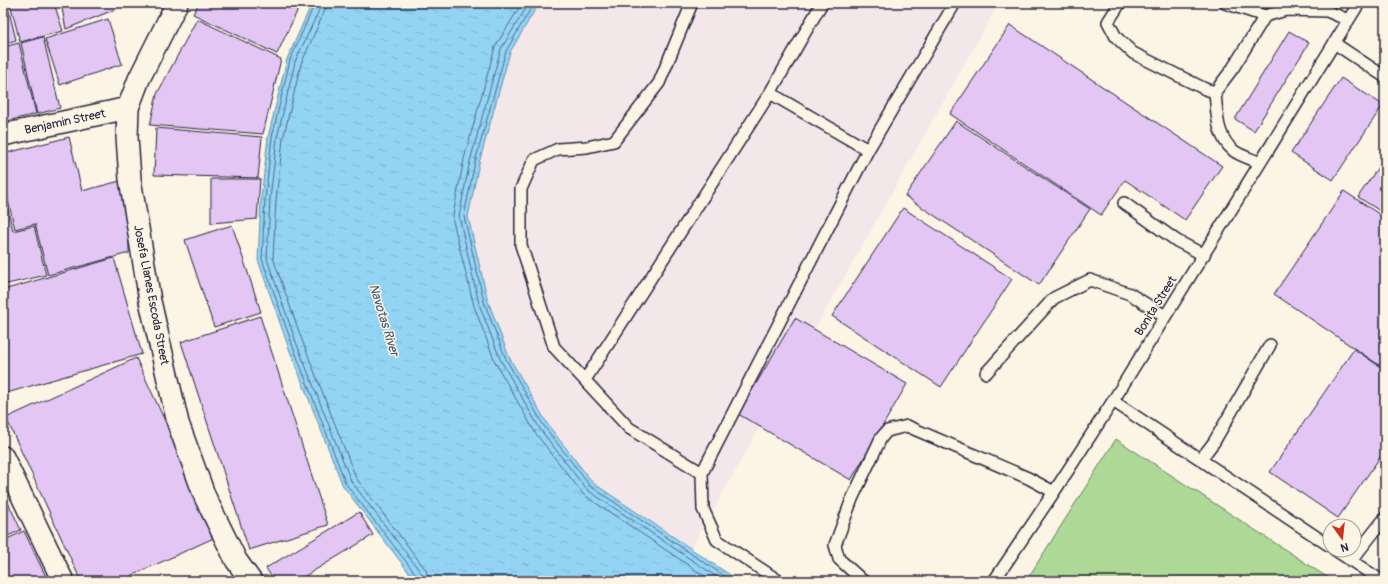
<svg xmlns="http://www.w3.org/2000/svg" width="1388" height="584" font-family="Pangolin,sans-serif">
	<defs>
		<pattern id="water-ripples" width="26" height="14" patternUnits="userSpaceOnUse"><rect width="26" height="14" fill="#93d4f5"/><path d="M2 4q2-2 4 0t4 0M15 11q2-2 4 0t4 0" fill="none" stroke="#7eb6d3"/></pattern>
	</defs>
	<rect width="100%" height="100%" fill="#fcf5e5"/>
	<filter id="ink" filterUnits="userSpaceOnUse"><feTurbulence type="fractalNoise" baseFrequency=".025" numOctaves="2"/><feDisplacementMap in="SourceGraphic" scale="8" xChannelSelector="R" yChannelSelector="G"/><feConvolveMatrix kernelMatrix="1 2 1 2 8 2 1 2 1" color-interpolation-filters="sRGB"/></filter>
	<g filter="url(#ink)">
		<path fill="#f4e7ea" d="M58,3H116L119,10L65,31Z
			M539,3H999L691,549L593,483L548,425L509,357L488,301L468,217L479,163L510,52Z"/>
		<path fill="#add896" stroke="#687d68" d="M1116,439L1333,581H1026Z"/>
		<path fill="url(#water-ripples)" stroke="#668dab" d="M312,3H539L510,52L479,163L468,217L488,301L509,357L548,425L593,483L739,581H416L413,578L343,486L288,346L258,260L261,199L268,137L287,59Z"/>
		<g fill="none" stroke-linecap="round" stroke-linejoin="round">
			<path stroke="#4f6985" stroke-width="1" d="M315,3L290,60L272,137L265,199L262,259L292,344L346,484L418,577V581
				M321,3L320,8L295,62L277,138L270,199L267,259L296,342L351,481L422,574L423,581
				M327,3L325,10L301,64L283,139L276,200L273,258L302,340L356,478L426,570L429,581
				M522,3L495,47L464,159L453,215V221L474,306L495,362L536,434L584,495L712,581
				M529,3L501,49L470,161L459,216L479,304L501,361L540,429L586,489L723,581
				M534,3L506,51L475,162L464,216L484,302L506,359L544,426L590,486L732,581"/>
		</g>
		<path fill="#e3c6f4" stroke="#22223b" d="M3,3H7L16,40L3,44Z
			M10,3H54L63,31L20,42Z
			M61,3H114L116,9L66,29Z
			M199,3H301L277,54L193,14Z
			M108,19L122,64L60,85L45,39Z
			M197,19L281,59L263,134L150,125L157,94Z
			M1010,25L1222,166L1185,220L1125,180L1101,215L950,114Z
			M1289,31L1309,43L1254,131L1235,119Z
			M43,37L60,108L37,114L21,43Z
			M19,43L36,114L3,122V47Z
			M1341,78L1383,105L1333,180L1291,153Z
			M956,121L1090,209L1039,285L905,196Z
			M156,128L262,137L258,178L154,175Z
			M69,137L82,191L120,181L129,235V253L48,275L35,224L15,229L3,180V154Z
			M1385,157V214L1358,197Z
			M211,179H260L257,219L211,223Z
			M3,189L13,231L34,226L46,275L3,285Z
			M1344,191L1385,218V369L1274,294Z
			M903,208L1012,279L941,387L832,316Z
			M232,225L261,312L214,327L185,240Z
			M114,258L142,354L3,394V290Z
			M260,316L328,525L249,550L181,342Z
			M795,318L907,384L851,480L738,414Z
			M1354,349L1385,370V450L1338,518L1270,472Z
			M136,358L218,536L120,581H81L6,418Z
			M3,492L21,530L3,538Z
			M359,512L373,535L297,581H274L266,568Z
			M24,531L48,581H3V541Z"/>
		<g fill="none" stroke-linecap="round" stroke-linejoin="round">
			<defs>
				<path id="lane" d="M692,3L659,83L614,141L587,147L558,149L534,160L521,189V245L554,347L629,428L702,473
					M1120,3L1108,22L1116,37L1133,53L1205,89L1215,92
					M1225,3L1265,16L1286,10L1327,11L1348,20
					M1334,43L1385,77
					M770,93L868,150
					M1260,163C1252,159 1241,156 1234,151C1216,137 1217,112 1215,92L1233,68L1265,16
					M1124,203L1177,241L1204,255
					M986,373L1054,298L1090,280L1130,294L1165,316
					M585,380L770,93L822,3
					M1113,401L1330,546
					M1201,459L1214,442L1270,345
					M1335,550L1382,581
					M1351,561L1385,518
					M779,581L717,540L703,509L702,473L868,150L955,3
					M863,581L839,559L835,545L852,499L881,438L887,431L907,426L1028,478L1054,492
					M994,581L1054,492L1113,401L1359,3"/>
				<path id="street" d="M177,3L139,79L128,108L127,137L130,179L150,301L178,423L205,497L236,560L251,581
					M3,135L128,108
					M3,457L63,581"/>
			</defs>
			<use href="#lane" stroke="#22223b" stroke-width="14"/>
			<use href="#street" stroke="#22223b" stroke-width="24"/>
			<use href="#lane" stroke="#fcf5e5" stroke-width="11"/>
			<use href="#street" stroke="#fcf5e5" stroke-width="21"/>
		</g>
	</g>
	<g text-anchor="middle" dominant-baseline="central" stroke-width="3" stroke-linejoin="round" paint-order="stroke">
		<g font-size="12" fill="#22223b" stroke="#fcf5e5">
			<text transform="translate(65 122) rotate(-12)">Benjamin Street</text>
			<text transform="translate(151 295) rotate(79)">Josefa Llanes Escoda Street</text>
			<text transform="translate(1156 306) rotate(-58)">Bonita Street</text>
		</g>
		<g font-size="13" font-style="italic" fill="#445773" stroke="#fcf5e5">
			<text transform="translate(384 320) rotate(73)">Navotas River</text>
		</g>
	</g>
	<rect width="1388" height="584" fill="none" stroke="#fcf5e5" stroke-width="16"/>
	<rect x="8" y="8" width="1372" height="568" fill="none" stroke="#22223b" stroke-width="1.5" filter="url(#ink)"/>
	<g transform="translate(1342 538) rotate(165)"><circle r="19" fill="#fcf5e5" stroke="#a5a1a1"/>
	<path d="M0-3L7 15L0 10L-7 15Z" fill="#c8321e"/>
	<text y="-6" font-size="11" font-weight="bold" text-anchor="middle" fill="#22223b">N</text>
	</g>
</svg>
